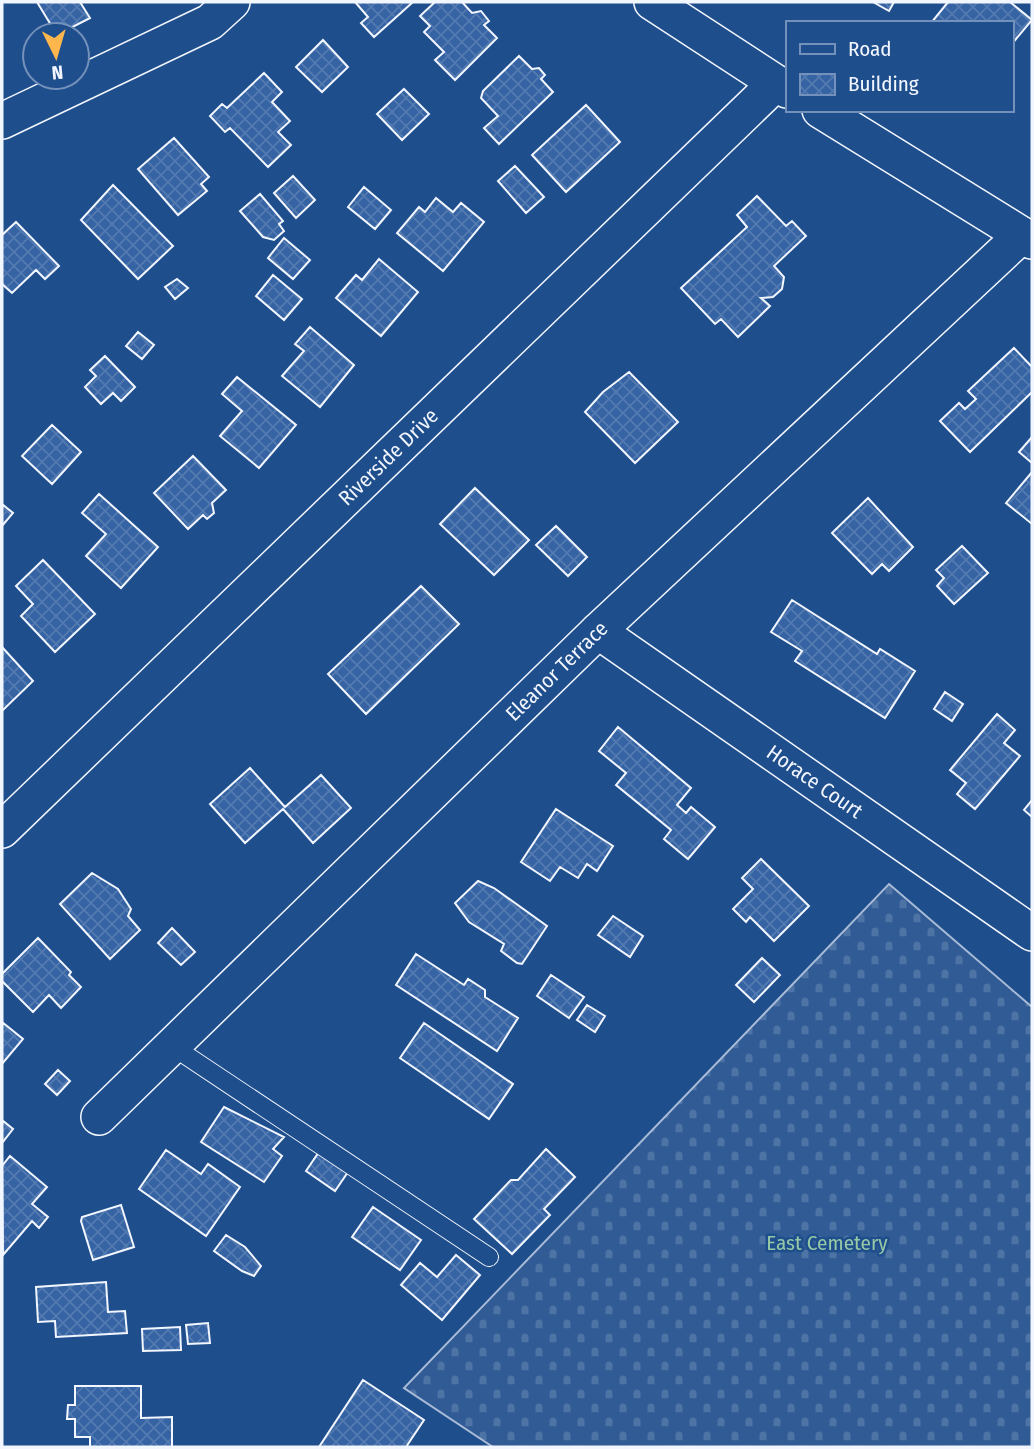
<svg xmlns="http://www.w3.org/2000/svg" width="1034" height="1449" font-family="'Fira Sans Condensed',sans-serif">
	<defs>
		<pattern id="cemetery-stones" width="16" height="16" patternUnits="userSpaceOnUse" patternTransform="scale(1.75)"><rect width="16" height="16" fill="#305b95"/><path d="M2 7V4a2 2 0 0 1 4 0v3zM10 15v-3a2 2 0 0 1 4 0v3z" fill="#4e73a5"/></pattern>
		<pattern id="building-cross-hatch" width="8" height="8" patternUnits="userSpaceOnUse" patternTransform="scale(1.75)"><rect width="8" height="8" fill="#3563a3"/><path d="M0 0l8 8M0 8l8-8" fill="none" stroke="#537ab1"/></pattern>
	</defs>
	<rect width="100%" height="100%" fill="#1f4e8c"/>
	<path fill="url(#cemetery-stones)" stroke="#a8bbd7" stroke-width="2" d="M889,884L1032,1007V1447H493L404,1388Z"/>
	<path fill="url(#building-cross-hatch)" stroke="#f2f6ff" stroke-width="2" d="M37,2H80L90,18L57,35Z
		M355,2H413L374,37L361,23L368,17Z
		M435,2H462L472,13L481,11L489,21L484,25L497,38L455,80L435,60L444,52L424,32L430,26L420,16Z
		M873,2H894L889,11Z
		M948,2H1010L1032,20L1011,45V23H931Z
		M323,40L348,67L322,92L296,67Z
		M519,56L532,69L539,68L545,75L541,79L553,92L499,144L484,128L498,116L481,98L483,91Z
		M264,73L282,92L272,102L290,121L278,132L291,145L268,167L230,128L225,132L210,116L222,104L227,108Z
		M404,89L429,114L402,140L377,114Z
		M586,105L620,142L566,192L532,155Z
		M174,138L209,177L201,184L207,191L178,215L138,169Z
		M515,166L544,197L526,213L498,181Z
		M293,176L315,200L296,218L274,193Z
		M113,185L173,246L138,279L81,220Z
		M364,187L391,210L375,229L348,207Z
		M260,194L283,221L279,224L284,231L274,240L263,237L240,211Z
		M757,196L786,226L792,221L806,236L774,266L784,277L782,289L773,297L761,298L770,306L738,337L721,319L715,324L681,288L747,227L737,215Z
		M436,198L453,212L461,203L484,222L443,271L397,233L419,207L425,212Z
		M16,222L59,266L45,279L36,270L12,293L2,284V235Z
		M284,238L310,260L293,279L268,258Z
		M379,259L418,292L381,336L336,298L356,275L362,280Z
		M273,275L302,299L284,320L256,296Z
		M177,279L188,288L175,299L165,287Z
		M310,327L354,365L320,407L282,376L304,351L295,344Z
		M138,332L154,345L142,359L126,346Z
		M1014,348L1032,367V392L970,452L940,421L959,403L965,409L976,399L968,391Z
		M105,356L135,387L121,401L113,393L101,404L85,387L96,376L90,370Z
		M629,372L678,422L635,463L585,412L603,392Z
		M237,377L296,425L259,468L220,436L242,411L222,394Z
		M52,425L81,452L52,484L22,456Z
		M1032,437V463L1019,452Z
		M193,456L226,490L212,503L214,513L207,519L203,515L188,529L154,493Z
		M1032,472V524L1006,503Z
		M475,488L529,540L494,575L440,524Z
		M99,494L158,547L121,588L86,556L106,534L82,513Z
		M868,498L913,547L889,571L882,564L872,574L832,533Z
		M2,504L13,513L2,526Z
		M556,526L587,557L568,576L536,545Z
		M962,546L988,573L954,604L937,586L944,578L936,570Z
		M43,560L95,614L55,652L21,616L33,604L16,586Z
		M421,586L459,624L366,714L328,674Z
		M792,600L877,654L880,649L915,671L885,718L795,661L802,651L771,632Z
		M2,647L33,681L2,711Z
		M945,692L963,704L952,721L934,709Z
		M997,714L1015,730L1004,743L1020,756L975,809L957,794L966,783L950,770Z
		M618,727L691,788L677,805L686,813L691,807L715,827L688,859L664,839L671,830L616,785L626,773L599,751Z
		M250,768L285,807L321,775L351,808L313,843L283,809L245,843L210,804Z
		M1032,800V817L1024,810Z
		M556,809L613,846L597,871L587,864L578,878L560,867L550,881L521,862Z
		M761,859L809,906L774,941L750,917L746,922L733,909L753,889L742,878Z
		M92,873L118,889L131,909L128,916L140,930L110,959L60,904Z
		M478,881L494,888L547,926L522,964L517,963L501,951L504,944L469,922L455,903Z
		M613,916L643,936L630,957L598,935Z
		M172,928L195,952L181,965L158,943Z
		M38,938L71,972L69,975L81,987L61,1008L49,995L33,1012L2,981V974Z
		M416,954L464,985L468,979L485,990V997L518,1018L497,1051L396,985Z
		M762,958L780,975L754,1002L736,985Z
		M551,975L584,997L569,1018L537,996Z
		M587,1005L605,1016L595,1032L577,1020Z
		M2,1022L23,1039L2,1064Z
		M424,1023L513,1084L489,1119L400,1058Z
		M58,1070L70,1081L57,1095L45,1084Z
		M224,1107L284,1137L273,1149L282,1156L264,1182L201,1142Z
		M2,1120L13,1129L2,1143Z
		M321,1149L350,1169L335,1191L306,1171Z
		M546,1149L575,1177L544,1209L550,1215L512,1254L474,1219L511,1180H518Z
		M166,1150L201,1174L208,1164L240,1187L206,1236L139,1189Z
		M10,1156L47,1187L32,1204L48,1217L39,1228L32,1221L3,1255L2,1166Z
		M121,1205L134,1247L93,1260L81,1221L82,1217Z
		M373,1207L421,1240L400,1270L352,1237Z
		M226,1235L245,1247L261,1266L254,1276L242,1271L214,1251Z
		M456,1255L480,1275L442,1320L401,1285L420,1263L437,1277Z
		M106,1282L108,1312L125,1311L127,1333L56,1337L55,1321L38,1322L36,1287Z
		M208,1323L210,1343L188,1344L186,1325Z
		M180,1327L181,1350L143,1351L142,1329Z
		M363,1380L424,1420L406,1447H319Z
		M75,1386H141V1418L172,1417V1447H90V1437H75V1419H67L68,1405H75Z"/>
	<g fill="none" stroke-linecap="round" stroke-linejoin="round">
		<defs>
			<path id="service" d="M172,1046L489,1257"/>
			<g id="minor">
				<path d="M652,2L787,90"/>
				<path d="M820,110L1032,241"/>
				<path d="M2,121L210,22L232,2"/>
				<path id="s1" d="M598,631L1032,933"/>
				<path id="s2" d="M2,830L776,83"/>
				<path id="s3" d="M99,1117L598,631L1022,235"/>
			</g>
		</defs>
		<use href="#service" stroke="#f2f6ff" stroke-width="20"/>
		<use href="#minor" stroke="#f2f6ff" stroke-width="38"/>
		<use href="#service" stroke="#1f4e8c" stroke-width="18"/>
		<use href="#minor" stroke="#1f4e8c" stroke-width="35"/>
	</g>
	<g text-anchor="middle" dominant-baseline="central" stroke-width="5" stroke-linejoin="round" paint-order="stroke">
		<g font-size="21" fill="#f2f6ff" stroke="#1f4e8c">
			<text stroke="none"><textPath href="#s2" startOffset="537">Riverside Drive</textPath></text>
			<text stroke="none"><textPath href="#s3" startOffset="639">Eleanor Terrace</textPath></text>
			<text stroke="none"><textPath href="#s1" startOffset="264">Horace Court</textPath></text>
		</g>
		<g font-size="21" fill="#97c8a6" stroke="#1f4e8c">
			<text x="827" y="1243">East Cemetery</text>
		</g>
	</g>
	<rect width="1034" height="1449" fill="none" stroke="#f2f6ff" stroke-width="7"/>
	<rect x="786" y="21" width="228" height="91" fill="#1f4e8c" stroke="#7391ba" stroke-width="2"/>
	<rect x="800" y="44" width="35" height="10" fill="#1f4e8c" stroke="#7391ba" stroke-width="2"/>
	<text x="848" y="56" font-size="21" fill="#f2f6ff">Road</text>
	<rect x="800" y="74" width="35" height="21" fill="url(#building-cross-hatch)" stroke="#7391ba" stroke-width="2"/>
	<text x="848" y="91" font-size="21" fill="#f2f6ff">Building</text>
	<g transform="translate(56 56) rotate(175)"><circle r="33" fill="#1f4e8c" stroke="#7391ba" stroke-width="2"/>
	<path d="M0-5L12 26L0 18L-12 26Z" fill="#ffb74d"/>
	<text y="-10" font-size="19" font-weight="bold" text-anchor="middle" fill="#f2f6ff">N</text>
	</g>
</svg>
